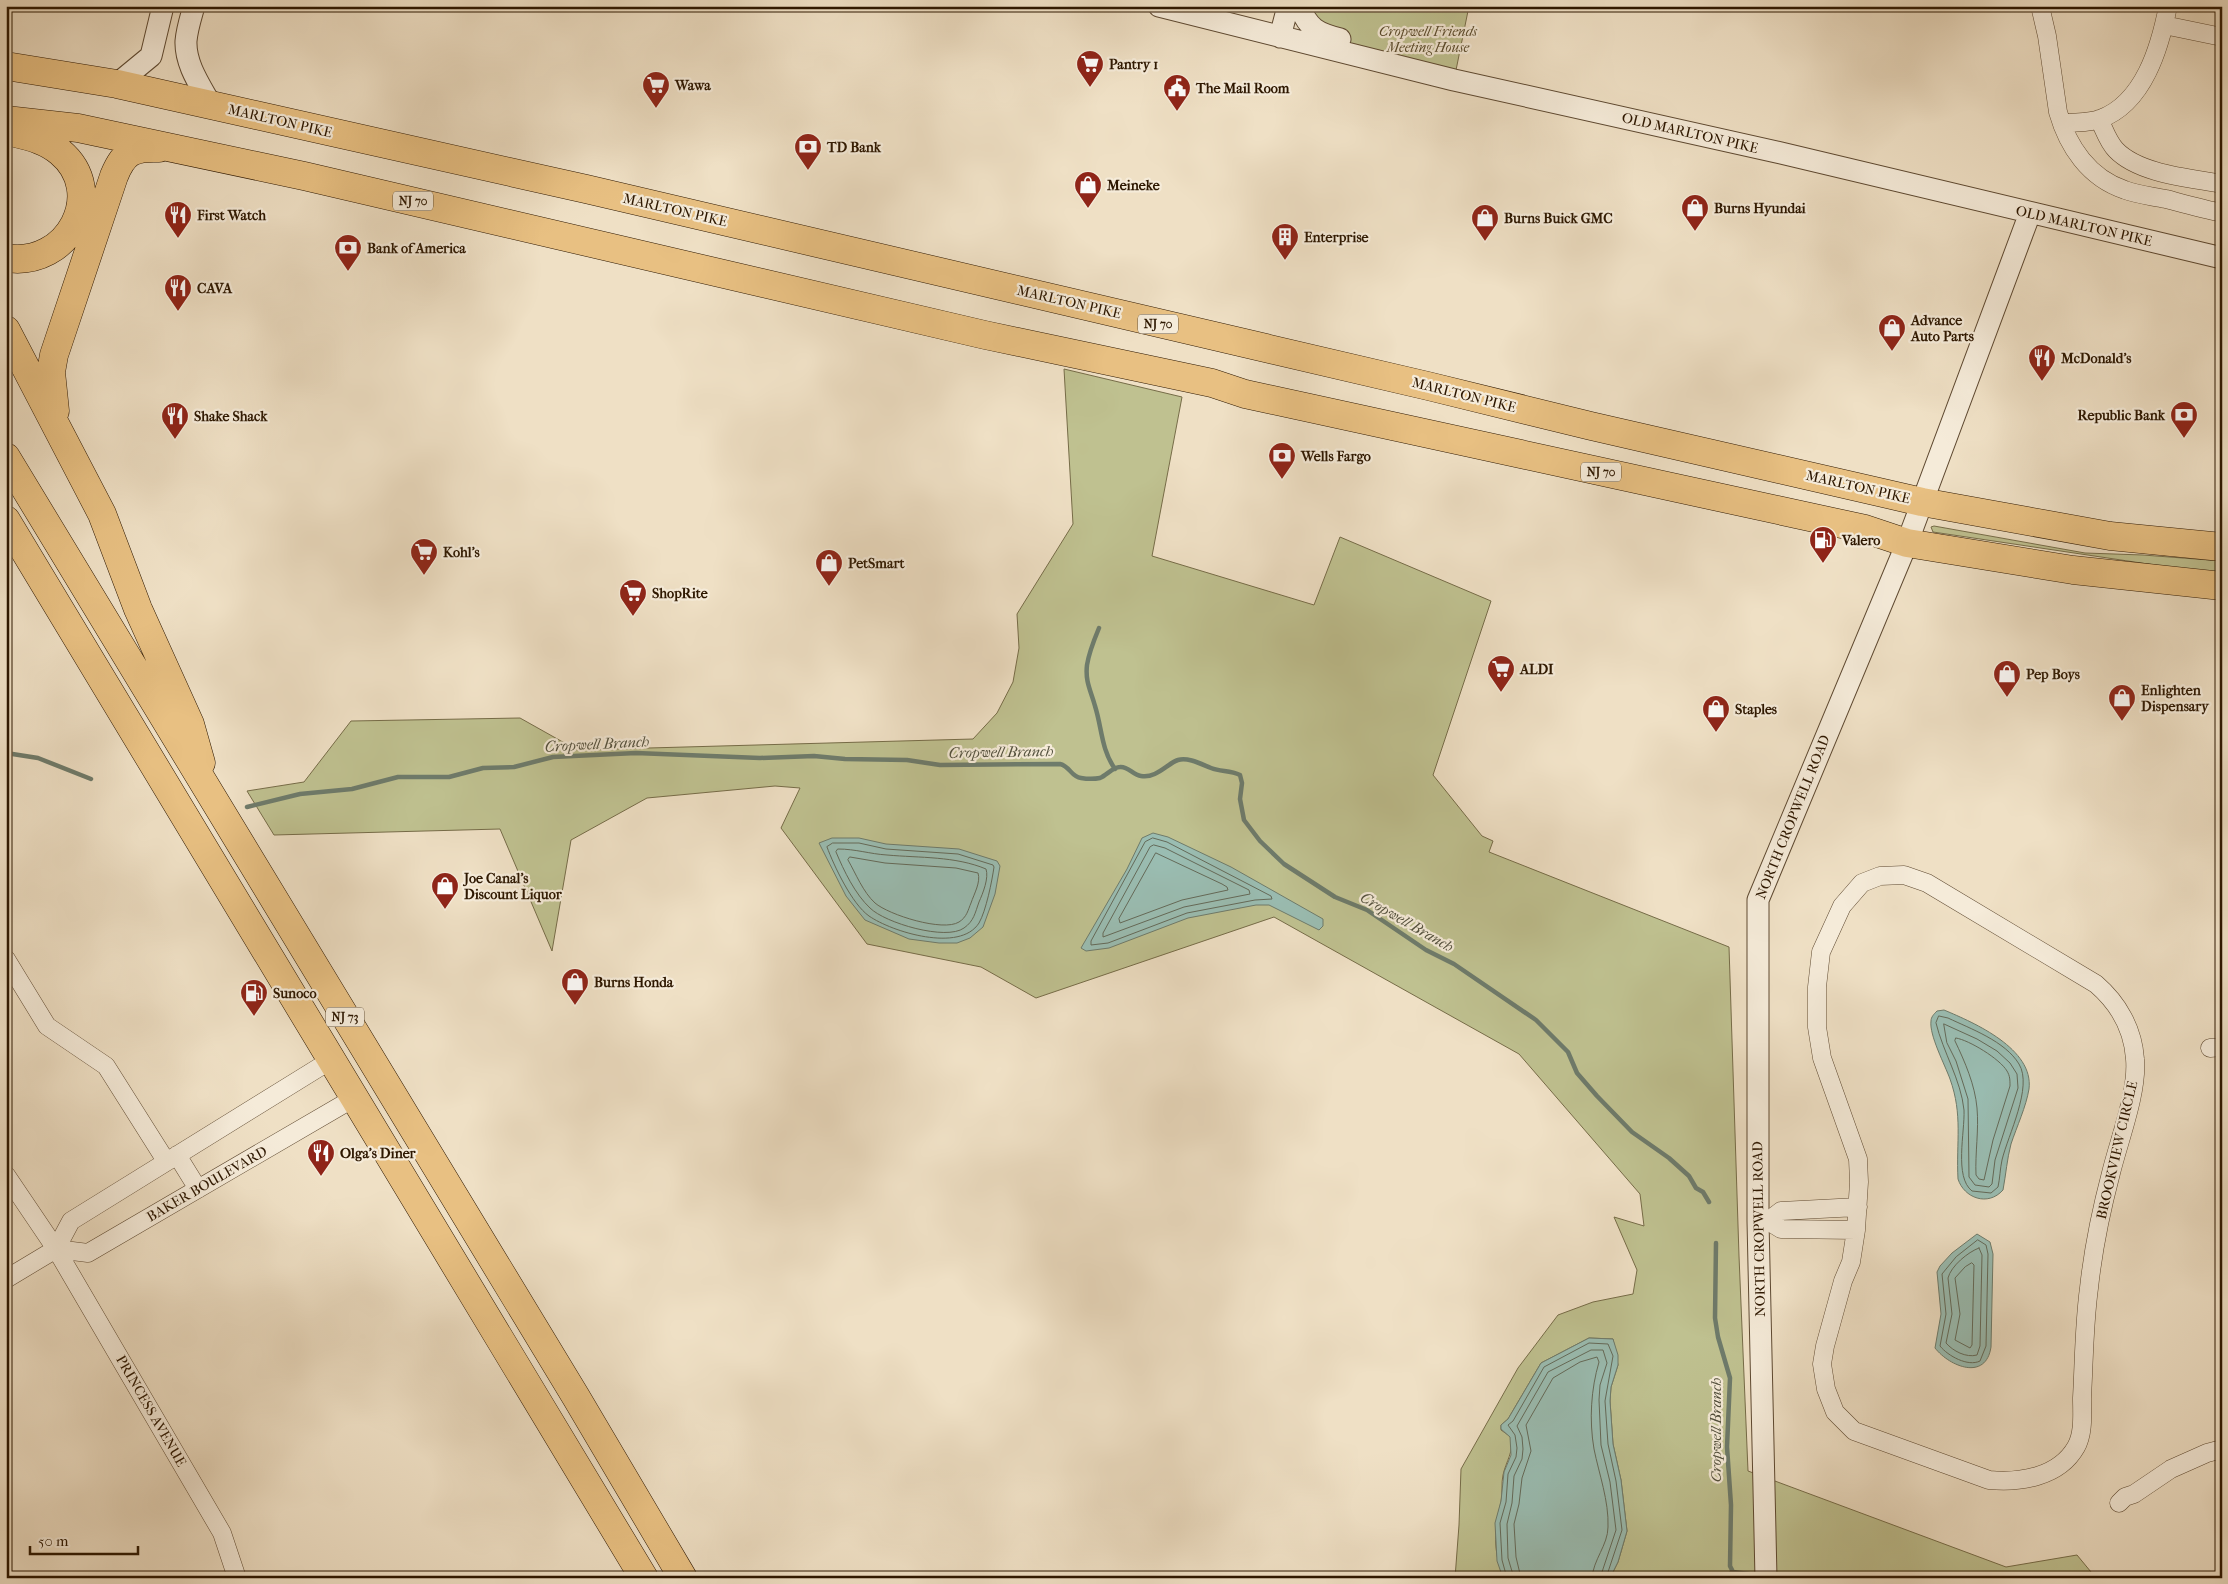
<svg xmlns="http://www.w3.org/2000/svg" width="2228" height="1584" font-family="'IM FELL French Canon',serif">
	<rect width="100%" height="100%" fill="#efe0c5"/>
	<filter id="stains"><feTurbulence type="fractalNoise" baseFrequency=".004" numOctaves="4"/><feColorMatrix values="0 0 0 0 .2 0 0 0 0 .09 0 0 0 0 .02 0 0 0 .5 -.17"/></filter>
	<radialGradient id="worn" r=".72"><stop offset=".6" stop-color="#630" stop-opacity="0"/><stop offset="1" stop-color="#630" stop-opacity=".3"/></radialGradient>
	<path fill="#bfc190" stroke="#766c48" d="M1299,6H1469L1454,80L1353,56Z
		M1064,369L1182,397L1152,556L1314,605L1340,537L1491,601L1433,775L1482,836L1493,841L1489,852L1729,947L1739,1256L1748,1471L2006,1567L2077,1555L2096,1578H1610L1618,1562L1627,1531L1621,1480L1613,1444L1610,1401L1611,1387L1618,1365L1613,1339L1589,1338L1541,1363L1508,1419L1501,1425V1430L1511,1437C1514,1452 1506,1461 1503,1475C1501,1483 1503,1493 1501,1502C1494,1531 1493,1548 1503,1578H1455L1459,1525L1461,1469L1518,1368L1558,1315L1593,1302L1633,1294L1637,1270L1614,1217L1644,1226L1640,1194L1519,1054L1274,917L1036,998L981,967L867,944L781,828L800,788L775,786L647,798L571,840L552,951L500,829L274,835L247,791L304,782L351,721L520,718L577,750L973,739L997,713L1013,682L1019,648L1017,614L1073,524Z
		M1934,526L2085,553L2143,555L2222,561V573L2195,571L1933,532L1931,527Z"/>
	<path fill="#9abdb2" stroke="#6e7b6b" d="M1153,833L1168,837L1231,867L1323,919V926L1319,930L1269,905H1256L1188,918L1109,948L1086,951L1081,948L1127,869L1142,838Z
		M832,838H859L886,844L959,849L997,861L1000,866L995,894L983,927L970,938L957,943H939L909,939L865,920L846,896L819,843Z
		M1944,1010C1975,1023 2034,1049 2029,1089C2026,1107 2017,1126 2011,1144C2007,1159 2006,1174 2003,1190C1988,1207 1964,1198 1958,1179C1956,1142 1963,1115 1950,1079C1945,1065 1929,1035 1931,1021C1931,1017 1934,1014 1937,1011Z
		M1977,1234L1990,1242L1993,1254L1991,1347C1986,1381 1950,1367 1935,1348L1941,1314L1937,1272L1940,1266L1952,1253Z
		M1589,1338L1613,1339L1618,1355V1365L1611,1387L1610,1401L1613,1444L1621,1480L1627,1531L1618,1562L1610,1578H1503L1497,1561L1495,1523L1501,1501L1504,1472L1511,1455L1510,1437L1501,1429V1425L1508,1419L1541,1363Z"/>
	<g fill="none" stroke-linecap="round" stroke-linejoin="round">
		<path stroke="#646a59" stroke-width="1" d="M1153,838L1167,842L1271,896L1272,899L1255,900L1187,913L1108,943L1091,945V941L1145,842Z
			M833,843H859L886,849L958,854L993,865L994,867C992,881 986,911 979,923C960,953 892,932 869,916C852,904 834,866 827,847Z
			M1154,845L1165,848L1249,890L1250,894L1184,907L1103,937V933L1150,847Z
			M838,849C856,849 870,854 887,855C920,858 955,856 986,869C989,878 983,893 979,902C975,913 974,921 964,928C946,941 885,923 870,908C855,894 844,871 836,852Z
			M1156,853L1222,884L1227,887L1228,890L1182,900L1120,923L1119,919Z
			M850,857L885,863L956,868L978,873C981,882 974,894 971,903C968,910 967,917 959,922C943,932 889,915 875,903C863,892 856,874 848,860Z
			M1939,1016L1948,1018C1971,1029 2005,1041 2019,1064C2033,1087 2008,1135 2002,1160C2000,1169 2000,1178 1998,1187L1991,1193L1972,1191C1954,1177 1965,1132 1964,1110C1961,1080 1943,1052 1936,1023Z
			M1944,1024L1977,1039L1997,1051L2010,1063L2017,1074L2018,1088L1995,1160L1992,1184L1989,1187L1975,1185L1969,1177L1968,1099L1956,1061L1947,1043Z
			M1956,1038C1969,1040 2000,1059 2007,1071C2010,1076 2010,1080 2010,1086L1993,1140L1984,1180L1979,1179L1976,1175C1975,1153 1979,1130 1977,1108C1975,1085 1965,1062 1955,1041Z
			M1978,1240L1986,1245L1988,1254L1986,1346L1980,1361C1968,1367 1948,1356 1940,1346L1946,1314L1942,1274L1956,1257Z
			M1979,1248L1982,1255L1980,1346L1977,1355C1966,1358 1953,1351 1946,1343L1952,1314L1948,1278C1951,1266 1968,1252 1979,1248Z
			M1972,1263L1974,1265L1972,1345L1970,1348L1955,1340L1960,1314L1955,1278L1965,1267Z
			M1507,1578L1502,1560L1500,1523L1506,1502L1508,1474L1516,1457L1517,1448L1515,1435L1508,1425L1513,1421L1544,1367L1589,1343L1608,1344L1613,1356L1605,1401L1608,1444L1616,1481L1622,1530L1606,1578
			M1514,1578L1508,1558L1507,1524L1512,1503L1514,1476L1522,1459L1523,1449L1522,1437L1517,1426L1548,1372L1591,1350H1603L1607,1363L1600,1385L1599,1400L1601,1445L1610,1482L1616,1530L1600,1578
			M1521,1578L1516,1557L1514,1524L1519,1504L1522,1478L1531,1451L1526,1425L1553,1378L1580,1362L1597,1357L1599,1362C1591,1389 1589,1420 1594,1449C1599,1474 1609,1501 1608,1527C1608,1545 1593,1560 1592,1578"/>
		<path stroke="#6e7b6b" stroke-width="4.5" d="M1099,628C1094,640 1089,652 1087,665C1085,682 1091,691 1095,706C1102,728 1101,749 1115,769
			M6,753L38,758L91,779
			M247,807L300,794L352,789L398,777H449L483,768L514,767L553,757L636,753L760,758L814,756L845,759L907,760L940,765L1060,764C1070,766 1071,777 1081,778C1087,779 1095,779 1100,778C1107,775 1113,767 1120,767C1128,766 1133,775 1141,776C1156,779 1168,763 1178,760C1188,757 1201,764 1211,768C1221,772 1230,770 1240,775L1242,783L1240,799L1244,820L1260,841L1284,864L1335,897L1367,910L1426,950L1454,964L1536,1020L1568,1052L1577,1073L1597,1096L1632,1132L1669,1158L1689,1176L1696,1188L1703,1192L1709,1202
			M1716,1243L1715,1318L1718,1337L1730,1378L1727,1447L1731,1505L1730,1566L1733,1572
			M1733,1572L1749,1574
			M1775,1575L1795,1578
			M1723,1578L1733,1572"/>
		<defs>
			<path id="minor" d="M2040,6L2047,36L2058,112C2068,147 2089,178 2125,190C2138,195 2152,196 2166,199C2185,204 2203,209 2222,213
				M2164,25L2222,37
				M2099,119C2104,129 2108,142 2116,150C2139,174 2190,178 2222,184
				M2062,124C2074,122 2089,123 2100,119C2144,103 2160,47 2168,6
				M1904,875L1927,883L2096,984C2118,1003 2133,1029 2135,1059C2138,1092 2119,1140 2111,1173C2101,1211 2093,1250 2089,1288C2084,1325 2084,1362 2082,1398C2082,1413 2084,1433 2076,1447C2059,1477 2020,1483 1989,1480L1854,1431L1835,1412L1826,1389L1822,1364L1825,1346L1843,1281L1851,1262L1856,1230L1859,1182L1858,1159L1822,1058L1817,1027V987L1821,952L1842,906L1862,883L1880,876Z
				M6,959L47,1026L106,1066L166,1161
				M2210,1048L2222,1047
				M177,1155L198,1189
				M6,1175L56,1249L222,1533L237,1578
				M1758,1221H1768L1781,1229L1856,1230
				M1768,1221L1781,1211L1858,1207
				M56,1249L88,1253L354,1098
				M6,1279L56,1249L71,1221L331,1060
				M2119,1503L2125,1497L2134,1494L2171,1469L2207,1453L2222,1449"/>
			<path id="tertiary" d="M194,6C191,17 187,29 186,41C185,64 200,85 211,105
				M1159,6L1454,80L1781,153L2222,258
				M1299,6C1309,29 1317,33 1340,39
				M1280,37L1288,6
				M117,84L151,56L163,6
				M1766,1578L1758,1221V900L1907,543L2030,213"/>
			<path id="trunk" d="M6,66L117,84L586,189L1428,386L1591,426L1922,502L2110,536L2222,547
				M6,120L78,128L304,176L985,335L1212,383L1245,394L1865,529L1907,543L2073,570L2222,586
				M6,258C69,268 108,192 60,152C47,141 32,137 15,133
				M6,330L102,514L138,609L190,724L201,763
				M55,411L51,372L54,355L114,176C124,151 134,147 159,148
				M6,457L576,1397L683,1578
				M6,520L644,1578"/>
		</defs>
		<use href="#minor" stroke="#5e4931" stroke-width="19"/>
		<use href="#tertiary" stroke="#5e4931" stroke-width="23"/>
		<use href="#trunk" stroke="#2d1700" stroke-width="29"/>
		<use href="#minor" stroke="#f5ebd9" stroke-width="18"/>
		<use href="#tertiary" stroke="#f5ebd9" stroke-width="21"/>
		<use href="#trunk" stroke="#e8c082" stroke-width="28"/>
	</g>
	<defs>
		<symbol id="supermarket-pin" viewBox="-11 -11 22 30"><path d="M0 17L-7.5 6A9.5 9.5 0 1 1 7.5 6Z" fill="#8f2418" stroke="#f5ebd9"/><path d="M-6-5.5h2.5l.6 2H6L4.5 2H-2.5L-4.4-4H-6ZM-1.5 3.2a1.3 1.3 0 1 0 .1 0ZM3 3.2a1.3 1.3 0 1 0 .1 0Z" fill="#fff"/></symbol>
		<symbol id="civic-pin" viewBox="-11 -11 22 30"><path d="M0 17L-7.5 6A9.5 9.5 0 1 1 7.5 6Z" fill="#8f2418" stroke="#f5ebd9"/><path d="M-.6-6.5H3V-4.5H.6V-3L4-1V1h2V6H-6V1h2V-1L-.6-3ZM-1.2 2.5V6h2.4V2.5Z" fill="#fff"/></symbol>
		<symbol id="bank-pin" viewBox="-11 -11 22 30"><path d="M0 17L-7.5 6A9.5 9.5 0 1 1 7.5 6Z" fill="#8f2418" stroke="#f5ebd9"/><path d="M-6-4H6V4H-6ZM0-2.3a2.3 2.3 0 1 0 0 4.6a2.3 2.3 0 1 0 0-4.6Z" fill="#fff"/></symbol>
		<symbol id="shop-pin" viewBox="-11 -11 22 30"><path d="M0 17L-7.5 6A9.5 9.5 0 1 1 7.5 6Z" fill="#8f2418" stroke="#f5ebd9"/><path d="M-5-2.5h2.3a2.7 3.5 0 0 1 5.4 0H5L5.5 6h-11ZM-1.5-2.5h3a1.5 2.3 0 0 0-3 0Z" fill="#fff"/></symbol>
		<symbol id="restaurant-pin" viewBox="-11 -11 22 30"><path d="M0 17L-7.5 6A9.5 9.5 0 1 1 7.5 6Z" fill="#8f2418" stroke="#f5ebd9"/><path d="M-5-6h1v4h1v-4h1v4h1v-4h1v5L-1.5 .5V6h-2V.5L-5-1ZM5-6V6H3V1.5H1.5Q1.5-4 5-6Z" fill="#fff"/></symbol>
		<symbol id="building-pin" viewBox="-11 -11 22 30"><path d="M0 17L-7.5 6A9.5 9.5 0 1 1 7.5 6Z" fill="#8f2418" stroke="#f5ebd9"/><path d="M-4-6H4V6H1V3H-1V6H-4ZM-2.5-4.3h1.7v1.8h-1.7ZM.8-4.3h1.7v1.8H.8ZM-2.5-1h1.7V.8h-1.7ZM.8-1h1.7V.8H.8Z" fill="#fff"/></symbol>
		<symbol id="fuel-pin" viewBox="-11 -11 22 30"><path d="M0 17L-7.5 6A9.5 9.5 0 1 1 7.5 6Z" fill="#8f2418" stroke="#f5ebd9"/><path d="M-5.5-6h7V0h2V4h1.3V-2.5L3-4.5l.8-.8L6-3V5H2.5V1h-1V6h-7ZM-4.2-4.7v3.2H.2V-4.7Z" fill="#fff"/></symbol>
	</defs>
	<g fill-rule="evenodd">
		<use href="#supermarket-pin" x="1074" y="48" width="32" height="43"/>
		<use href="#supermarket-pin" x="640" y="69" width="32" height="43"/>
		<use href="#civic-pin" x="1161" y="72" width="32" height="43"/>
		<use href="#bank-pin" x="792" y="131" width="32" height="43"/>
		<use href="#shop-pin" x="1072" y="169" width="32" height="43"/>
		<use href="#shop-pin" x="1679" y="192" width="32" height="43"/>
		<use href="#restaurant-pin" x="162" y="199" width="32" height="43"/>
		<use href="#shop-pin" x="1469" y="202" width="32" height="43"/>
		<use href="#building-pin" x="1269" y="221" width="32" height="43"/>
		<use href="#bank-pin" x="332" y="232" width="32" height="43"/>
		<use href="#restaurant-pin" x="162" y="272" width="32" height="43"/>
		<use href="#shop-pin" x="1876" y="312" width="32" height="43"/>
		<use href="#restaurant-pin" x="2026" y="342" width="32" height="43"/>
		<use href="#bank-pin" x="2168" y="399" width="32" height="43"/>
		<use href="#restaurant-pin" x="159" y="400" width="32" height="43"/>
		<use href="#bank-pin" x="1266" y="440" width="32" height="43"/>
		<use href="#fuel-pin" x="1807" y="524" width="32" height="43"/>
		<use href="#supermarket-pin" x="408" y="536" width="32" height="43"/>
		<use href="#shop-pin" x="813" y="547" width="32" height="43"/>
		<use href="#supermarket-pin" x="617" y="577" width="32" height="43"/>
		<use href="#supermarket-pin" x="1485" y="653" width="32" height="43"/>
		<use href="#shop-pin" x="1991" y="658" width="32" height="43"/>
		<use href="#shop-pin" x="2106" y="682" width="32" height="43"/>
		<use href="#shop-pin" x="1700" y="693" width="32" height="43"/>
		<use href="#shop-pin" x="429" y="870" width="32" height="43"/>
		<use href="#shop-pin" x="559" y="966" width="32" height="43"/>
		<use href="#fuel-pin" x="238" y="977" width="32" height="43"/>
		<use href="#restaurant-pin" x="305" y="1137" width="32" height="43"/>
	</g>
	<g text-anchor="middle" dominant-baseline="central" stroke-width="4.5" stroke-linejoin="round" paint-order="stroke">
		<g fill="#f5ebd9" stroke="#695741" stroke-width="1">
			<rect x="393" y="191.5" width="40" height="19" rx="4"/>
			<rect x="1138" y="314.5" width="40" height="19" rx="4"/>
			<rect x="1581" y="462.5" width="40" height="19" rx="4"/>
			<rect x="326" y="1007.5" width="38" height="19" rx="4"/>
		</g>
		<g font-size="12" font-weight="bold" fill="#2d1700">
			<text x="413" y="201">NJ 70</text>
			<text x="1158" y="324">NJ 70</text>
			<text x="1601" y="472">NJ 70</text>
			<text x="345" y="1017">NJ 73</text>
		</g>
		<g font-size="14" font-style="italic" fill="#594a2b" stroke="#f5ebd9">
			<text x="1428" y="31">Cropwell Friends<tspan x="1428" dy="16">Meeting House</tspan></text>
		</g>
		<g font-size="14" font-weight="bold" fill="#2d1700" stroke="#f5ebd9" text-anchor="start">
			<text x="1109" y="64">Pantry 1</text>
			<text x="675" y="85">Wawa</text>
			<text x="1196" y="88">The Mail Room</text>
			<text x="827" y="147">TD Bank</text>
			<text x="1107" y="185">Meineke</text>
			<text x="1714" y="208">Burns Hyundai</text>
			<text x="197" y="215">First Watch</text>
			<text x="1504" y="218">Burns Buick GMC</text>
			<text x="1304" y="237">Enterprise</text>
			<text x="367" y="248">Bank of America</text>
			<text x="197" y="288">CAVA</text>
			<text x="1911" y="320">Advance<tspan x="1911" dy="16">Auto Parts</tspan></text>
			<text x="2061" y="358">McDonald's</text>
			<text x="2165" y="415" text-anchor="end">Republic Bank</text>
			<text x="194" y="416">Shake Shack</text>
			<text x="1301" y="456">Wells Fargo</text>
			<text x="1842" y="540">Valero</text>
			<text x="443" y="552">Kohl's</text>
			<text x="848" y="563">PetSmart</text>
			<text x="652" y="593">ShopRite</text>
			<text x="1520" y="669">ALDI</text>
			<text x="2026" y="674">Pep Boys</text>
			<text x="2141" y="690">Enlighten<tspan x="2141" dy="16">Dispensary</tspan></text>
			<text x="1735" y="709">Staples</text>
			<text x="464" y="878">Joe Canal's<tspan x="464" dy="16">Discount Liquor</tspan></text>
			<text x="594" y="982">Burns Honda</text>
			<text x="273" y="993">Sunoco</text>
			<text x="340" y="1153">Olga's Diner</text>
		</g>
		<g font-size="14" fill="#2d1700" stroke="#f5ebd9">
			<text transform="translate(280 121) rotate(13)">MARLTON PIKE</text>
			<text transform="translate(1690 133) rotate(13)">OLD MARLTON PIKE</text>
			<text transform="translate(675 210) rotate(13)">MARLTON PIKE</text>
			<text transform="translate(2084 226) rotate(13)">OLD MARLTON PIKE</text>
			<text transform="translate(1069 302) rotate(13)">MARLTON PIKE</text>
			<text transform="translate(1464 395) rotate(14)">MARLTON PIKE</text>
			<text transform="translate(1858 487) rotate(13)">MARLTON PIKE</text>
			<text transform="translate(1793 817) rotate(-68)">NORTH CROPWELL ROAD</text>
			<text transform="translate(2117 1150) rotate(-77)">BROOKVIEW CIRCLE</text>
			<text transform="translate(207 1184) rotate(-30)">BAKER BOULEVARD</text>
			<text transform="translate(1759 1229) rotate(-91)">NORTH CROPWELL ROAD</text>
			<text transform="translate(151 1411) rotate(60)">PRINCESS AVENUE</text>
		</g>
		<g font-size="15" font-style="italic" fill="#53513e" stroke="#f5ebd9">
			<text transform="translate(597 744) rotate(-3)">Cropwell Branch</text>
			<text transform="translate(1001 752) rotate(-1)">Cropwell Branch</text>
			<text transform="translate(1407 922) rotate(30)">Cropwell Branch</text>
			<text transform="translate(1716 1430) rotate(-90)">Cropwell Branch</text>
		</g>
	</g>
	<rect width="2228" height="1584" fill="none" stroke="#efe0c5" stroke-width="25"/>
	<rect x="8" y="8" width="2213" height="1569" fill="none" stroke="#2d1700" stroke-width="2.5"/>
	<rect x="12" y="12" width="2203" height="1559" fill="none" stroke="#2d1700"/>
	<path d="M30 1546v8h108v-8" fill="none" stroke="#2d1700" stroke-width="2.5"/>
	<text x="38" y="1546" font-size="15" fill="#2d1700" stroke="#f5ebd9" stroke-width="4" paint-order="stroke">50 m</text>
	<rect width="100%" height="100%" filter="url(#stains)"/>
	<rect width="100%" height="100%" fill="url(#worn)"/>
</svg>
